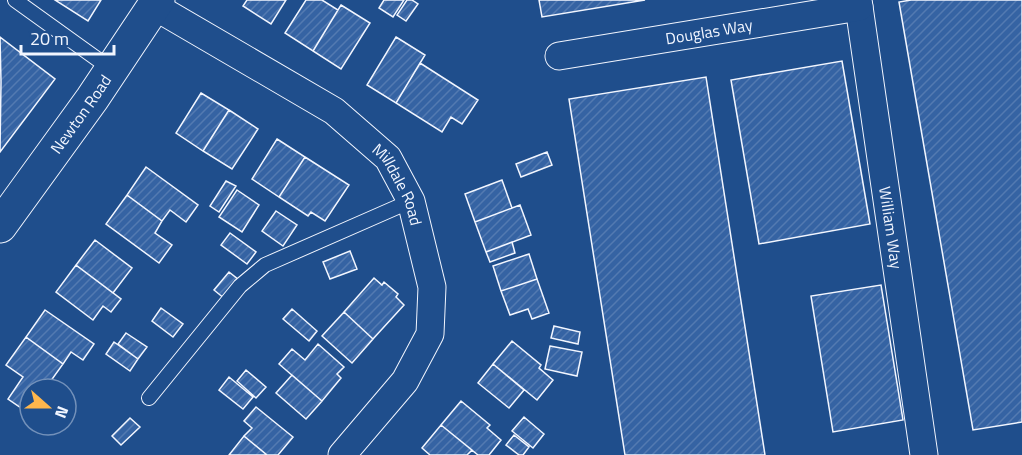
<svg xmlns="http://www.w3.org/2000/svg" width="1022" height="455" font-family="'Titillium Web',sans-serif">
	<defs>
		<pattern id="building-hatch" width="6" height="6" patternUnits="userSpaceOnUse" patternTransform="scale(1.5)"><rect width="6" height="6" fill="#3563a3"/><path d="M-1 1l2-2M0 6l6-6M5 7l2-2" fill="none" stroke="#537ab1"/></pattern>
	</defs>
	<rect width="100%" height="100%" fill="#1f4e8c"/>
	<path fill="url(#building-hatch)" stroke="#f2f6ff" stroke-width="1.5" d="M55,0H101L88,21Z
		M247,0H286L271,24L243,6Z
		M306,0H322L338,10L313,51L285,33Z
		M384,0H404L393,17L379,8Z
		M407,0H412L418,4L406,21L397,15Z
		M539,0H645L542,17Z
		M911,0H1022V422L973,430L899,2Z
		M341,5L370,23L341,69L313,51Z
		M0,37L55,79L0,152L1,82Z
		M396,37L425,55L396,103L367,85Z
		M842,61L870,224L759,244L731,80Z
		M420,63L478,100L462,124L451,117L442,132L396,103Z
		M706,77L765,455H625L569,99Z
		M201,93L229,110L203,151L176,133Z
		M229,110L258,129L232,169L203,151Z
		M277,139L305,157L279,197L252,179Z
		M547,152L552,165L521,177L516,164Z
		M305,157L349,185L325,221L311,212L308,216L279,197Z
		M146,167L198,205L186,222L170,210L162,221L127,195Z
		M502,180L512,208L475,222L465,194Z
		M226,181L236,186L219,212L210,206Z
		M237,190L259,205L242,232L219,217Z
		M127,195L162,221L155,233L172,245L159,263L106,224Z
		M520,205L531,235L486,252L475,222Z
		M276,211L297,225L283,246L262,231Z
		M230,233L256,252L247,264L221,245Z
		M95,240L132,268L113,293L76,265Z
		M512,242L515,253L490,262L486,252Z
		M350,251L357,269L330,279L323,262Z
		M529,254L537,279L501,291L493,266Z
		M76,265L121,299L111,312L103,306L93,320L56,292Z
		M229,272L239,280L225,299L214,290Z
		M374,278L382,285L384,282L398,294L396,297L404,305L373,339L344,312Z
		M537,279L549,313L532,319L528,309L510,315L501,291Z
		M881,285L903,420L833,432L811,296Z
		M161,308L183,324L173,337L152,321Z
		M292,309L317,331L309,341L283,319Z
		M45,310L94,344L83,360L71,352L63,364L26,337Z
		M344,312L373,339L352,363L322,336Z
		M554,326L580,332L578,344L551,338Z
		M126,333L147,347L138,359L118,344Z
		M26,337L63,364L45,389H30V414L8,399L23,377L6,365Z
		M512,341L541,365L539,368L553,380L537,400L493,364Z
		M114,342L138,359L130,371L106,354Z
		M318,344L344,367L337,374L341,378L322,401L279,364L292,349L305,360Z
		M550,346L582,352L577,376L545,369Z
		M493,364L524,390L509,408L478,383Z
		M246,370L266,387L256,398L237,381Z
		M292,375L322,401L306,419L276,393Z
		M229,377L253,397L243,409L219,390Z
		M461,401L490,425L487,428L501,440L489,455H478L441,425Z
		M256,407L293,437L278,455H267L244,436L252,428L244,421Z
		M524,417L544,434L533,448L512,431Z
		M130,418L140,427L121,445L112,436Z
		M441,425L472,450L467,455H430L422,448Z
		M514,435L529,447L523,455H519L506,445Z
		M244,436L267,455H229Z"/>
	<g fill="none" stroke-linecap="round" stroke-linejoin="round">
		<defs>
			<path id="service" d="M15,0L111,69
				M149,398L240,286L265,265L411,201"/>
			<g id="minor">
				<path id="s1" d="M858,0L924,455"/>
				<path id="s2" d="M154,6L334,111L388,158L411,201L432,287L430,334L405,381L342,455"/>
				<path id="s3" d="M559,56L859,7"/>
			</g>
			<g id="primary">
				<path id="s4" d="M0,226L92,99L158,0"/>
			</g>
		</defs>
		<use href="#service" stroke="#f2f6ff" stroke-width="16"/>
		<use href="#minor" stroke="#f2f6ff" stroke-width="29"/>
		<use href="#primary" stroke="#f2f6ff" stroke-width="35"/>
		<use href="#service" stroke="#1f4e8c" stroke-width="14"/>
		<use href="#minor" stroke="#1f4e8c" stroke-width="27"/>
		<use href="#primary" stroke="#1f4e8c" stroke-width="33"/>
	</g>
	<g text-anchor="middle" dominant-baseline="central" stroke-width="4.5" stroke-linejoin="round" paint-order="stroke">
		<g font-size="16" fill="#f2f6ff" stroke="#1f4e8c">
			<text stroke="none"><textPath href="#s3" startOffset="152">Douglas Way</textPath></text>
			<text stroke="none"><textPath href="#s4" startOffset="138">Newton Road</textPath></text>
			<text stroke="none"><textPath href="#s2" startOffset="308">Milldale Road</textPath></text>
			<text stroke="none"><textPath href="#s1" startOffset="230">William Way</textPath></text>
		</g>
	</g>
	<g transform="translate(48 407) rotate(111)"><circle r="28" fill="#1f4e8c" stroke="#7391ba" stroke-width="1.5"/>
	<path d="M0-4.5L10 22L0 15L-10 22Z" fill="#ffb74d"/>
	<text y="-9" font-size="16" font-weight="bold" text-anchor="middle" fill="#f2f6ff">N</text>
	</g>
	<path d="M21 45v9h93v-9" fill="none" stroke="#f2f6ff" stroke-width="3"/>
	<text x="30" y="45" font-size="18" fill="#f2f6ff" stroke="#1f4e8c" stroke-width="4.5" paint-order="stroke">20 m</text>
</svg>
